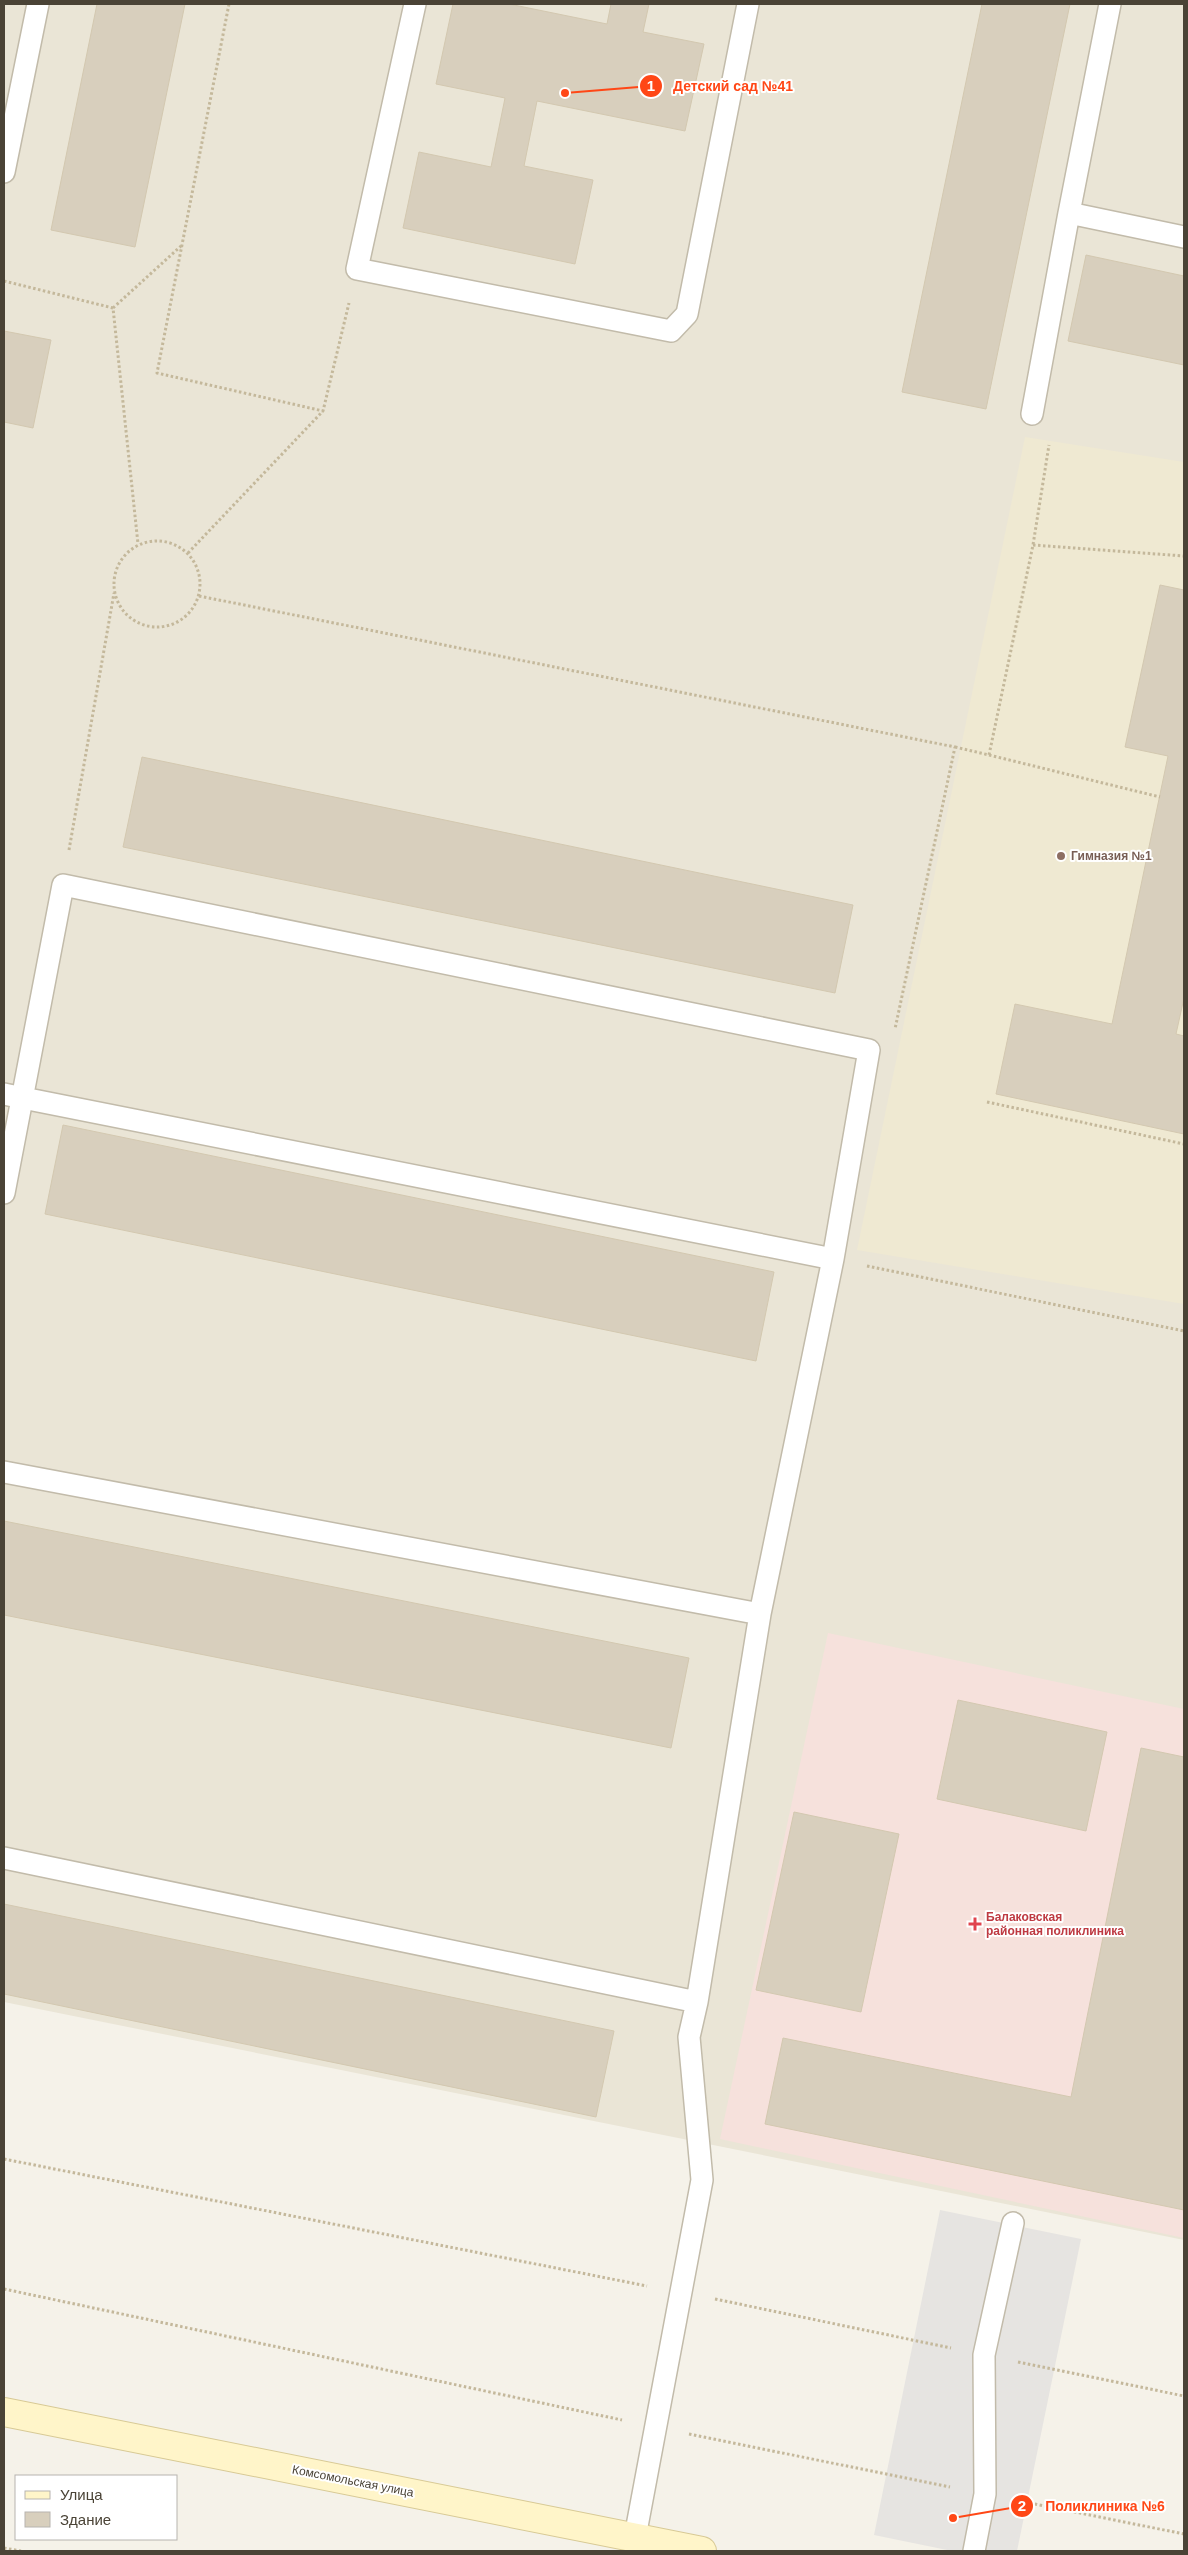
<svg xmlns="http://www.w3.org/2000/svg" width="1188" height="2555" font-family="Helvetica,sans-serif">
	<rect width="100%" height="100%" fill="#f5f2e9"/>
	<path fill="#eae5d6" d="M4,4H1184V2240L4,2002Z"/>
	<path fill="#efe9d2" d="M1025,437L1184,462V1304L857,1250Z"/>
	<path fill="#f6e1dc" d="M828,1633L1184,1709V2238L720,2139Z"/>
	<path fill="#e6e4e1" d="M940,2210L1081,2239L1017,2551H952L874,2535Z"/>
	<path fill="#d8cfbd" stroke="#d3c8b0" d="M97,4H185L135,247L51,230Z
		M453,4H509L607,24L611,4H649L643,32L704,44L685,131L537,101L524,166L593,180L575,264L403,228L419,152L491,167L505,98L436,84Z
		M982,4H1070L986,409L902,392Z
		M1086,255L1184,276V365L1068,341Z
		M4,331L51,340L33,428L4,422Z
		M1160,585L1184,590V998L1176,1034L1184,1036V1134L996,1094L1015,1004L1112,1024L1168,756L1125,747Z
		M142,757L853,905L835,993L123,847Z
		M63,1125L774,1272L756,1361L45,1214Z
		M4,1521L689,1658L671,1748L4,1615Z
		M958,1700L1107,1732L1086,1831L937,1799Z
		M1141,1748L1184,1757V2210L765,2124L783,2038L1071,2097Z
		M794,1812L899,1834L861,2012L756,1990Z
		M4,1904L614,2031L596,2117L4,1994Z"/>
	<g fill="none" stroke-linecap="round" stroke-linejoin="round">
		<defs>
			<path id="service" d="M415,4L357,269L671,331L687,314L748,4
				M1110,4L1069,213L1184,237
				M4,172L38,4
				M1032,414L1069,213
				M4,1094L23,1098L833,1259L869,1050L63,885L4,1193
				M4,1472L760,1614
				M4,1858L697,2002
				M635,2537L702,2180L689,2037L697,2002L760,1614L833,1259
				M974,2551L985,2494L984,2355L1013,2223"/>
			<path id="secondary" d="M4,2412L702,2551"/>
		</defs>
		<use href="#service" stroke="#c2bbaa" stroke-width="24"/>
		<use href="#secondary" stroke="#d8ca96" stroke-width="30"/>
		<path stroke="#c4b89b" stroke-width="3" stroke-dasharray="2.5 2.5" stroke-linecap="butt" d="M229,4L157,373L323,411
			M4,281L113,308L138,544
			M113,308L181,246
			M114 584a43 43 0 1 1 86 0a43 43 0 1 1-86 0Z
			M1033,545L1184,556
			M188,553L323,411L349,303
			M199,596L955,747L895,1029
			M955,747L989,755L1033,545L1049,445
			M989,755L1160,797
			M69,850L114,593
			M987,1102L1184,1144
			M867,1266L1184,1331
			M4,2159L647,2286
			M4,2289L622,2420
			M715,2299L951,2348
			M1018,2362L1184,2396
			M689,2434L950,2487
			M1020,2501L1184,2534
			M4,2548L21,2551"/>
		<use href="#service" stroke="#fff" stroke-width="21"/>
		<use href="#secondary" stroke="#fff5c9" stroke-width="28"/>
	</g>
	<circle fill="#8d6e63" stroke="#fff" stroke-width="2" cx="1061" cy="856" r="5"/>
	<path fill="#e0444e" stroke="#fff" stroke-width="2" d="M972.5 1916.5h5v5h5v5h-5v5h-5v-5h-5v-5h5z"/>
	<g text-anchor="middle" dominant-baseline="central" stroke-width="4" stroke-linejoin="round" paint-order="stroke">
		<g font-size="12" font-weight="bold" fill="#785e54" stroke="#fff" text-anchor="start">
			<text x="1071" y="856">Гимназия №1</text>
		</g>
		<g font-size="12" font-weight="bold" fill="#be3a42" stroke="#fff" text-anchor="start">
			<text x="986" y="1917">Балаковская<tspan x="986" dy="14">районная поликлиника</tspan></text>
		</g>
		<g font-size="12" fill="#4a4336" stroke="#fff">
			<text transform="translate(353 2481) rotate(11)">Комсомольская улица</text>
		</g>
	</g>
	<path fill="none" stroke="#ff4716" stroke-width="2" d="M565 93L651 86M953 2518L1022 2506"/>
	<g fill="#ff4716" stroke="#fff" stroke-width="2">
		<circle cx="565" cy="93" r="5"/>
		<circle cx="953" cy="2518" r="5"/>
		<circle cx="651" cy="86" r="12"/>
		<circle cx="1022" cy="2506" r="12"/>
	</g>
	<g font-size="15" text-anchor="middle" font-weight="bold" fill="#fff">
		<text x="651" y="91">1</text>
		<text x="1022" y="2511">2</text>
	</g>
	<g font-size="14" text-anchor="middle" font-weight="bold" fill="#ff4716" stroke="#fff" stroke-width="4" stroke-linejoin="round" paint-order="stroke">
		<text x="733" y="91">Детский сад №41</text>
		<text x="1105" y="2511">Поликлиника №6</text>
	</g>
	<rect width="1188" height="2555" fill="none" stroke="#4a4336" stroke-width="10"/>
	<rect x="15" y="2475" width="162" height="65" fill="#ffffff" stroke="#b7b4af"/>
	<rect x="25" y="2491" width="25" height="8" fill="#fff5c9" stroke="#b7b4af"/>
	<text x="60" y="2500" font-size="15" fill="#4a4336">Улица</text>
	<rect x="25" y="2512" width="25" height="15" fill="#d8cfbd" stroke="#b7b4af"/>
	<text x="60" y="2525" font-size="15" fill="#4a4336">Здание</text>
</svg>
